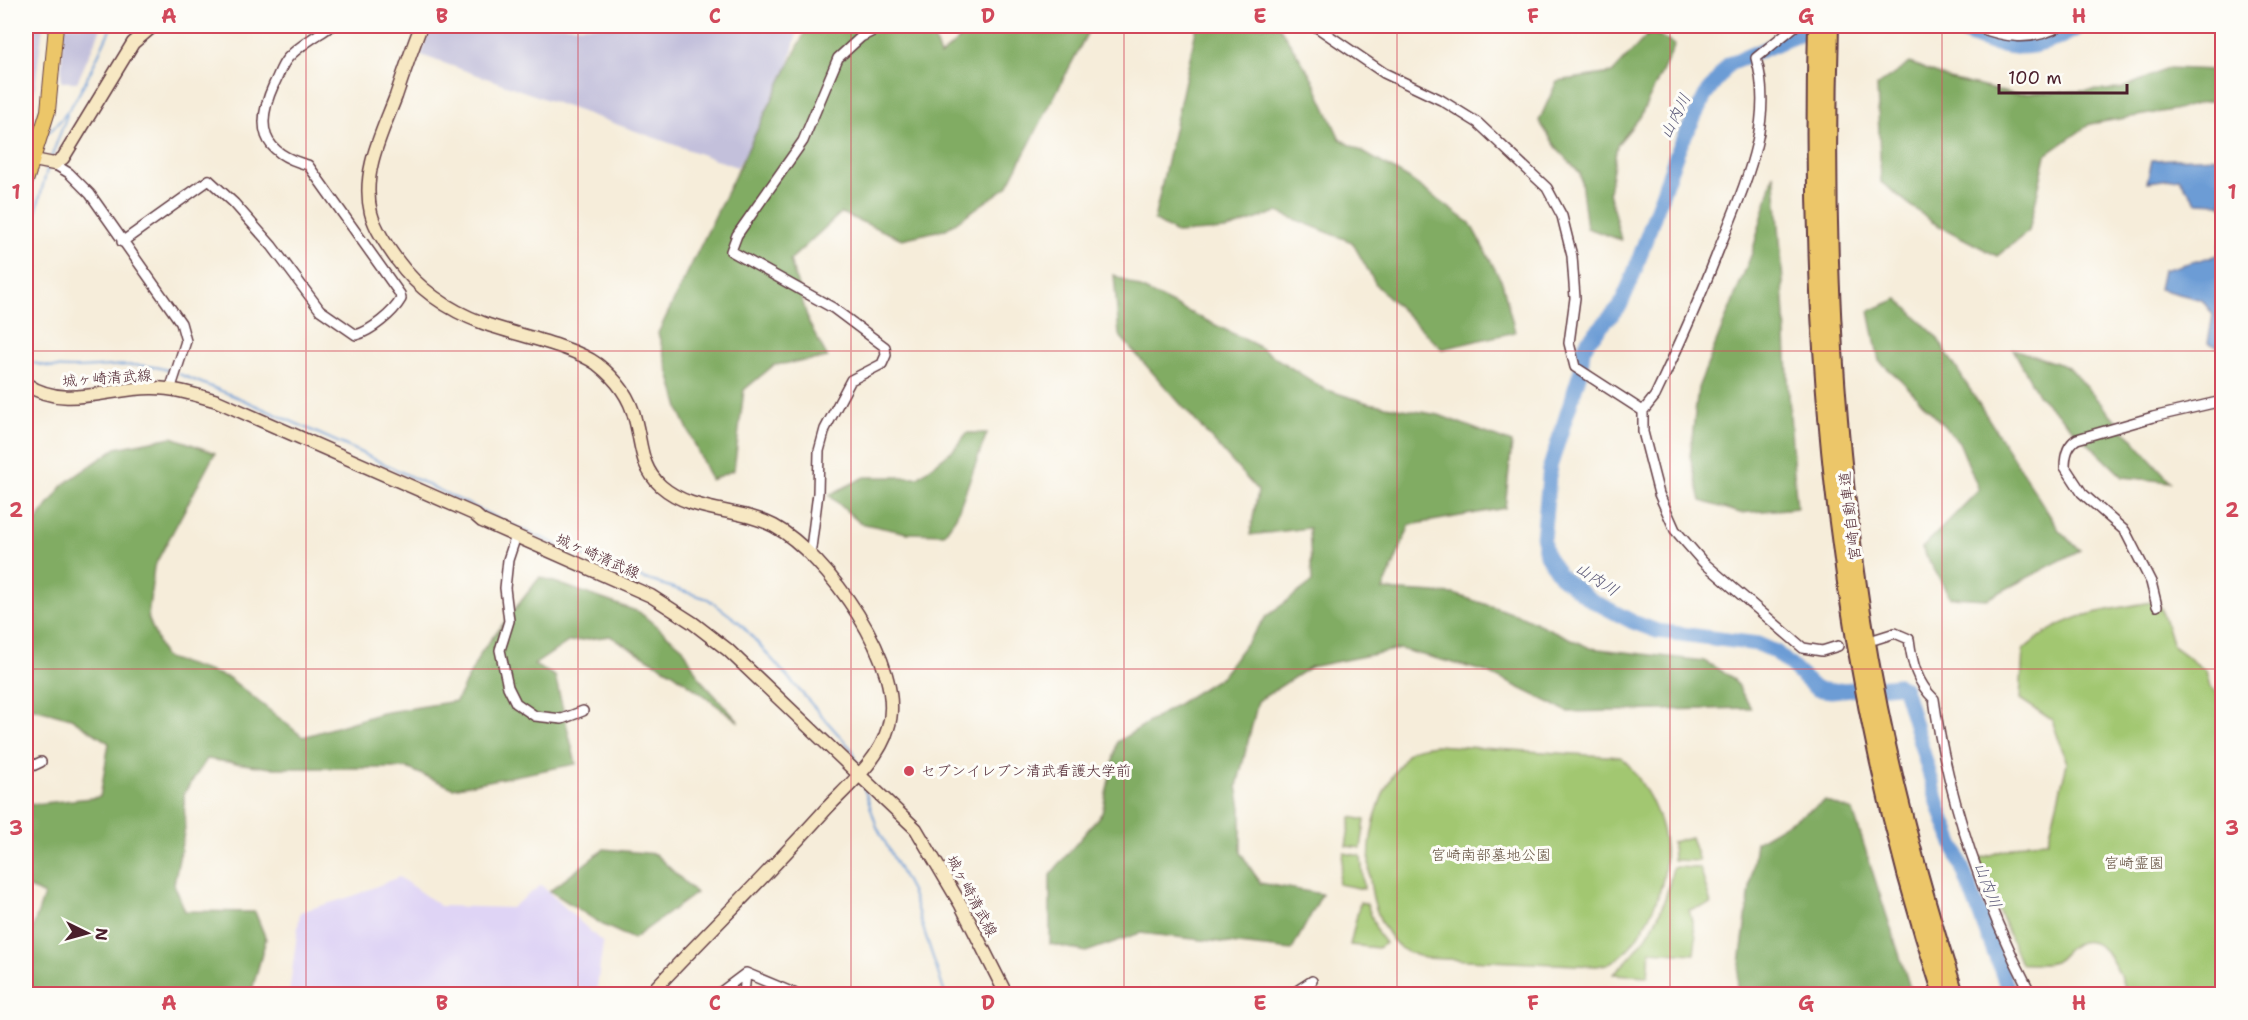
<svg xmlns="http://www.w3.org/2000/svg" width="2248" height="1020" font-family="'Shantell Sans','Klee One',sans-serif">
	<rect width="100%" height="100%" fill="#fdfcf7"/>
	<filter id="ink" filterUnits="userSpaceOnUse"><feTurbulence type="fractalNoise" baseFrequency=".0167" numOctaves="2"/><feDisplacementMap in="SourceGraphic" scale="12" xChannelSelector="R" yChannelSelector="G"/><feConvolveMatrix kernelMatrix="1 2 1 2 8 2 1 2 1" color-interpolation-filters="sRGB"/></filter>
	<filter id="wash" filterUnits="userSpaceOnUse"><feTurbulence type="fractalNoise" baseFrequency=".008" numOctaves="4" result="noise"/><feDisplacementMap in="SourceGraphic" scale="24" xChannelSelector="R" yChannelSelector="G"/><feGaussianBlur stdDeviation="1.35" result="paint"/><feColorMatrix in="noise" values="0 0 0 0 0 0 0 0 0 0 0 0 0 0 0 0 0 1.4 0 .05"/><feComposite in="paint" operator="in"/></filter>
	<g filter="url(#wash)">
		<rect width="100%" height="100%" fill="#f6edda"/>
		<path fill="#dfd4f5" d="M399,877L440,906L511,908L541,885L603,943L596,994H289L300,912L353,896Z"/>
		<path fill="#c3c0db" d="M26,26H43L30,124L26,126Z
			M63,26H102L77,82H61Z
			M432,26H799L778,104L737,167L421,55Z"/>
		<path fill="#a2c771" stroke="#76734e" stroke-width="1.5" d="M2151,602L2161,607L2173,646L2206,671L2210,687L2222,698V994H2126C2121,975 2104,931 2076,944C2067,947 2062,958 2054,962C2046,966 2030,963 2021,964L1978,859L2029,842L2048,841L2067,763L2052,720L2020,699L2023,650C2065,613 2098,612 2151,602Z
			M1435,745L1621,757C1634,769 1641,782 1650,798C1675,847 1668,889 1639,934C1629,950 1617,964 1597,966L1424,958C1417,955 1405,952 1399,947C1356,905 1364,817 1395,772C1400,765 1405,755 1412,750C1418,747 1428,746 1435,745Z
			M1351,817L1365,820L1361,848L1346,846Z
			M1691,837L1699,861L1673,860L1672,842Z
			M1344,853L1361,856L1364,889L1338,884Z
			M1673,867L1700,868L1711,904L1689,910L1696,937L1694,954L1650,951L1648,976L1614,974C1649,939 1664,916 1673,867Z
			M1360,902L1367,904L1378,934L1385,943L1378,948L1350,945Z"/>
		<path fill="#81ac63" stroke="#666647" stroke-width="1.5" d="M808,26H930L940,56L974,26H1091L1007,187L946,229L902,239L841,213L790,260L809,323L828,358L774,365L744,390L734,470L711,480L680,412L658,333Z
			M1197,26H1279L1311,76L1340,139L1408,178L1470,223L1502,282L1515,332L1442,349L1377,286L1352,242L1277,212L1225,230L1176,233L1154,220Z
			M1651,31L1675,45L1640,117L1617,145L1609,192L1621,240L1587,228L1580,173L1559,151L1539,121L1557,81L1612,73Z
			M1910,63L1950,79L2013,94L2121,89L2169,68L2215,70L2222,77V98L2173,110L2090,124L2046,155L2029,231L1997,256L1932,222L1881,182L1877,86Z
			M1774,174C1787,285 1786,397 1797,508L1740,513L1701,501L1690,456L1698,388L1752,253Z
			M1114,275L1254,344L1324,389L1368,403L1439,415L1512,443L1505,508L1410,525L1383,590L1454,594L1524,617L1590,648L1704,661L1733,678L1751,708L1568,712L1487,672L1400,649L1310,667L1258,701L1237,786L1241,808V853L1260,883L1322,894L1292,950L1140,933L1086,952L1050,944V875L1102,813L1117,742L1221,677L1266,617L1312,582L1309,528L1250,535L1258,491L1119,335Z
			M1898,299L1936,336L2059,530L2080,550L1987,599L1950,597L1922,548L1979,490L1959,442L1901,380L1879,361L1869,311Z
			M2013,349L2068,367L2171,482L2123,477L2039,396Z
			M967,433H987L956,517L944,534L907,533L860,523L829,495L865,477H918L954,449Z
			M172,437L215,453L154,567L148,617L164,657L229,678L303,737L382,713L456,701L482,651L540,577L639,612L683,648L700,679L739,722L673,673L610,636L568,642L534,665L555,676L576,764L453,788L407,768H271L207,759L184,793L185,828L174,884L185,911L255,912L266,939L251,994H26V948L44,895L26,886V805L100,797L109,743L71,718L26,706V535L64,484L116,448Z
			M1825,801L1853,811L1912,994H1736L1756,842Z
			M604,849L655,854L696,893L633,939L603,925L550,891Z"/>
		<path fill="#6c9cd5" stroke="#5b5e80" stroke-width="1.5" d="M2217,157L2222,160V206L2220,203L2196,202L2179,178L2147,182L2152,160Z
			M2222,237V348L2208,343L2213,315L2202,300L2159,289L2163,270L2218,255Z"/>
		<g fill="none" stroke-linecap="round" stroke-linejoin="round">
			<path stroke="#6c9cd5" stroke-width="2" d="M47,134C80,105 93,63 112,26
				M26,144L34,141
				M51,158L67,115
				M26,250L48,166
				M26,360C72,380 126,354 173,372
				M179,374L239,398L351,448L518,528L620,571L708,599L739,622L853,751L857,765
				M863,785L877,827L911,891L945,994"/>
			<path stroke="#6c9cd5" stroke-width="15" d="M1949,26C2000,50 2031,58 2081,26
				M1828,27L1793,37L1729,64L1705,96L1678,150L1631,281L1620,306L1588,341L1583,350L1581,370L1550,467L1543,539L1546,555L1560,576L1591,600L1633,622L1657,631L1758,644L1776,652L1816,689L1831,691L1898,685L1904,688L1940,809L2010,994"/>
		</g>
	</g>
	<g filter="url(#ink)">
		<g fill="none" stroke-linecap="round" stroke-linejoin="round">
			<defs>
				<path id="street" d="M1315,26L1384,73L1441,100L1478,123L1547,188L1562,216L1572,256L1575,298L1569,343L1575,367L1643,411
					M1795,26L1756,58C1776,125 1741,192 1717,254C1698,303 1677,350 1655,396L1643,411V432L1659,494L1675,530L1703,562L1803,648L1822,651L1838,646
					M1975,26C2005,38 2032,42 2060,26
					M26,136L43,132
					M54,164L69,173L90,194L181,323L186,341L170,390
					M122,242L209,180L234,203L272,246L320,310L356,335C371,331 393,313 401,299L400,294L308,165C261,153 255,126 274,84C278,77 281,66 287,59C298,46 317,36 331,26
					M516,536L508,560L505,588L509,621L500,650L508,687L516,703L535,716L562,719L583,711
					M810,556L818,493L819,451L825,429L851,380L882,364L886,355L885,347L833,308L731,251L737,235L803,141L838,58L861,37L883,26
					M2157,606L2151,582L2125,531L2082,493L2065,467C2065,456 2067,445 2077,439L2153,417L2222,401
					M1876,639L1895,633L1909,639C1912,663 1917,683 1934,699C1948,800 1984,904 2031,994
					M26,769L41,762
					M746,973L796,994
					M718,994L746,973
					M744,994L746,973
					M1292,994L1312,981"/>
				<path id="secondary" d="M421,26C412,49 404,72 396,96C382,133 361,172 371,213C375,229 387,246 397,260C419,290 448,310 483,323C515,335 571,345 597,364C615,378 630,397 635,419C642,444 640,467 661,486C693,514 738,507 774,526C826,554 908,667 888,728C879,760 849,785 827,808C770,872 708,932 650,994
					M34,160L54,164L63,158L133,43L153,26
					M26,384C65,411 110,387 153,388C175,388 196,395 217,401L474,514L482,521L651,596L693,623L728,650L916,829L961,905L1006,994"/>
				<path id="primary" d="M26,181L48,111L56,26"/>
				<path id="highway" d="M1817,26C1808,357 1838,678 1942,994
					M1830,26C1823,254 1834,484 1879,708C1899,805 1925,900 1955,994"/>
			</defs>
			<use href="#street" stroke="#643e45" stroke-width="12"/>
			<use href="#secondary" stroke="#643e45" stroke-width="15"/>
			<use href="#primary" stroke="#643e45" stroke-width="16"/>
			<use href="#highway" stroke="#643e45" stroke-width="20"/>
			<use href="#street" stroke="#fff" stroke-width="9"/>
			<use href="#secondary" stroke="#f7e8c3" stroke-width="12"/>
			<use href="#primary" stroke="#ecc669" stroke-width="14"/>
			<use href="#highway" stroke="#ecc669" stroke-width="16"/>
		</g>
	</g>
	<path fill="none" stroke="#d1495b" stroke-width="1.5" stroke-opacity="0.55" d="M306,26V994M578,26V994M851,26V994M1124,26V994M1397,26V994M1670,26V994M1942,26V994M26,351H2222M26,669H2222"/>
	<circle fill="#d1495b" stroke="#fdfcf7" stroke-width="2" cx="909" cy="771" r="6"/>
	<g text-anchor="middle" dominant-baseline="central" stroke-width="6" stroke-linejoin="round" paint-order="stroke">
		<g font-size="15" fill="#4a1f2b" stroke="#fdfcf7">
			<text transform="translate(107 378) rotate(-4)">城ヶ崎清武線</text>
			<text transform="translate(1850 516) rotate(-97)">宮崎自動車道</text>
			<text transform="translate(598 556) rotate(24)">城ヶ崎清武線</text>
			<text transform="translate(972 896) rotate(62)">城ヶ崎清武線</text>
		</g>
		<g font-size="15" fill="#4a1f2b" stroke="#fdfcf7" text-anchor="start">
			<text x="921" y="771">セブンイレブン清武看護大学前</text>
		</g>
		<g font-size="15" fill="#645140" stroke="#fdfcf7">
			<text x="1491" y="855">宮崎南部墓地公園</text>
			<text x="2134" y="863">宮崎霊園</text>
		</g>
		<g font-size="16" font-style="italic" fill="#595777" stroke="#fdfcf7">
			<text transform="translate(1675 116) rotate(-63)">山内川</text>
			<text transform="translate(1597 579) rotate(33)">山内川</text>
			<text transform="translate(1988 885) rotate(69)">山内川</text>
		</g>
	</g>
	<rect width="2248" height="1020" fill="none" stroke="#fdfcf7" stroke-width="66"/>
	<g transform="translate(87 933) rotate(95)" stroke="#fdfcf7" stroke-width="4.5" paint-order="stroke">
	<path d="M0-4.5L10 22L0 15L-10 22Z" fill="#4a1f2b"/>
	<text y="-9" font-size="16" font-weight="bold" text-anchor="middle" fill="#4a1f2b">N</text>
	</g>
	<path d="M1999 84v9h128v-9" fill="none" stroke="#4a1f2b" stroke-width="3"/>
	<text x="2008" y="84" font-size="18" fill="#4a1f2b" stroke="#fdfcf7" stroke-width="4.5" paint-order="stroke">100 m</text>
	<rect x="33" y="33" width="2182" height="954" fill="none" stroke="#d1495b" stroke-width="2"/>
	<g font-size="20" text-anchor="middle" font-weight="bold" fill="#d1495b">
		<text x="169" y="23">A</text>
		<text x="442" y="23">B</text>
		<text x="715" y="23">C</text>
		<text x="988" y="23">D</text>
		<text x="1260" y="23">E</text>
		<text x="1533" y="23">F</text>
		<text x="1806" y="23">G</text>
		<text x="2079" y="23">H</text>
		<text x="16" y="199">1</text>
		<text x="2232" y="199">1</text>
		<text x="16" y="517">2</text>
		<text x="2232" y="517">2</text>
		<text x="16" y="835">3</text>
		<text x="2232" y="835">3</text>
		<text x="169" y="1010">A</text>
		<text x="442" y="1010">B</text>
		<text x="715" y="1010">C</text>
		<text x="988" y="1010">D</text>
		<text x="1260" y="1010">E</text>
		<text x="1533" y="1010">F</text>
		<text x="1806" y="1010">G</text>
		<text x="2079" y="1010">H</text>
	</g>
</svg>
